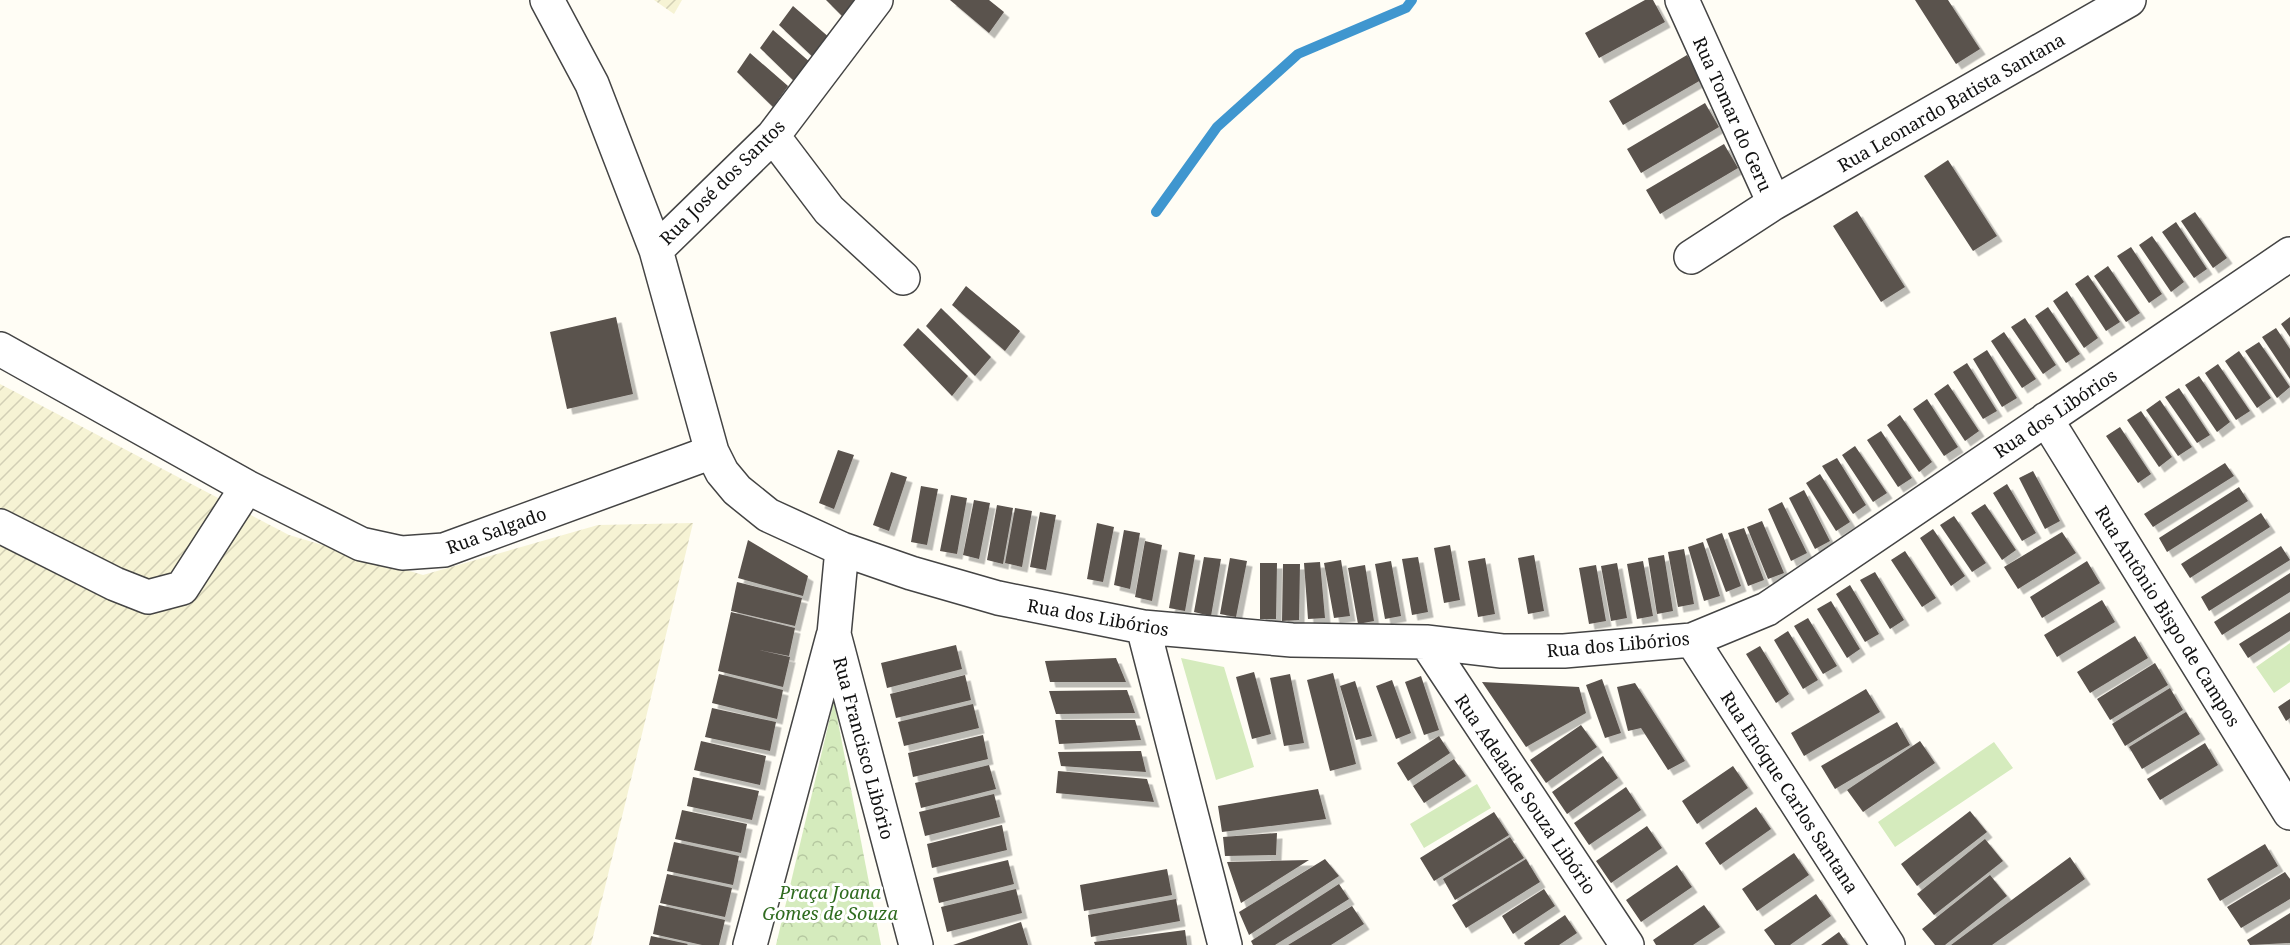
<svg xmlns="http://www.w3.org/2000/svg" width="2290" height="945" font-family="'Noto Serif',serif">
	<defs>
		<pattern id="farmland-furrows" width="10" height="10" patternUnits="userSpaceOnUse" patternTransform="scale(1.5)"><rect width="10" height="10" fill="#f6f3d4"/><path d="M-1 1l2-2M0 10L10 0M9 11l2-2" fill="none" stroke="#d2cfb5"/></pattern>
		<pattern id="park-crowns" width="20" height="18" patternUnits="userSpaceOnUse" patternTransform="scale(1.5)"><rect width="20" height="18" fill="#d5ebbd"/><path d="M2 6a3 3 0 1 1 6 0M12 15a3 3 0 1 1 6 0" fill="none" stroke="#b6c8a1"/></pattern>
		<filter id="shadow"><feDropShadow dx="5.5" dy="5.5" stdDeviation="0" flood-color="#0004"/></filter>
	</defs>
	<rect width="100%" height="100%" fill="#fffdf5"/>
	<path fill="url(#farmland-furrows)" d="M654,0H682L674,14Z
		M0,384L289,535L423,575L598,525L693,523L591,945H0Z"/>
	<path fill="#d5ebbd" d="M2290,643V682L2274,693L2256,667Z
		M1181,658L1224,667L1254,767L1216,780Z
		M1994,742L2013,768L1895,847L1878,822Z
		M1477,784L1491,808L1424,848L1410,824Z"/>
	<path fill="url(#park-crowns)" d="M834,701L881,945H776Z"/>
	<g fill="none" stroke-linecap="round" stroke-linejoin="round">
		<path stroke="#3f96cf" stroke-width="10" d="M1156,212L1217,127L1298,54L1406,8L1412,0"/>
	</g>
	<path fill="#5a524d" filter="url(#shadow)" d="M826,0H864L848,22Z
		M950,0H989L1004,12L989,33Z
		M1645,0H1653L1665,22L1599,58L1585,33Z
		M1915,0H1948L1980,49L1956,64Z
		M793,6L831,39L816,60L779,25Z
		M773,30L811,63L796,83L760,48Z
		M750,53L788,86L773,107L737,72Z
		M1687,55L1701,80L1623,125L1609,101Z
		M1705,103L1719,127L1641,173L1627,149Z
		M1724,144L1738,168L1660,214L1646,190Z
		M1948,160L1997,236L1973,251L1924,176Z
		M1857,211L1905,287L1881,302L1833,226Z
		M2195,212L2227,258L2213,268L2181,221Z
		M2176,222L2207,269L2194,278L2162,232Z
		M2152,236L2184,282L2171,292L2139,245Z
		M2131,247L2162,294L2149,303L2117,256Z
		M2108,266L2140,313L2126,322L2094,276Z
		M2088,275L2120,322L2106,331L2075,284Z
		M966,286L1020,331L1005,351L952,305Z
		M2067,291L2098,338L2084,348L2053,301Z
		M2048,307L2080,354L2066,363L2035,316Z
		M941,308L991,357L975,376L926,326Z
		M616,317L633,394L567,409L550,332Z
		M2290,317V337L2281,324Z
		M2025,318L2056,365L2043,374L2011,327Z
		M918,328L968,376L952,396L903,345Z
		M2276,328L2290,349V379L2262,337Z
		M2004,332L2036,379L2022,388L1991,341Z
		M2259,342L2290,387L2277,398L2245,351Z
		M1987,350L2017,398L2002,407L1973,359Z
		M2239,351L2271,398L2257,408L2225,361Z
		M1967,363L1997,411L1983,419L1953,372Z
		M2218,364L2250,411L2236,420L2205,373Z
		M2199,376L2230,422L2217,432L2185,385Z
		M1948,384L1979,431L1965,441L1934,394Z
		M2179,388L2210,435L2197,443L2165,397Z
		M1927,399L1958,447L1944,456L1913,409Z
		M2160,400L2192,447L2178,456L2146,410Z
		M2141,411L2172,457L2159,467L2127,420Z
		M1900,415L1932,462L1919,472L1887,425Z
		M2120,427L2151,474L2138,483L2106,436Z
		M1881,431L1912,478L1898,487L1867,440Z
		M1855,446L1887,493L1873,502L1842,455Z
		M838,450L854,455L834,509L819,503Z
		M1837,458L1866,505L1853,514L1822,466Z
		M2225,463L2234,476L2153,527L2144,514Z
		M2033,471L2060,521L2045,529L2019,478Z
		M891,472L907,477L889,531L873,525Z
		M1820,474L1850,522L1836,531L1806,483Z
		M2007,484L2036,533L2022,541L1993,493Z
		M921,486L938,489L927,545L911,542Z
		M2239,487L2248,501L2167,552L2159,538Z
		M1804,490L1830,541L1815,549L1789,498Z
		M951,495L967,498L957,554L940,551Z
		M974,500L990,503L979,559L963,555Z
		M1782,502L1807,553L1791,561L1768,509Z
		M1985,504L2016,550L2002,560L1971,513Z
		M997,505L1013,508L1003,564L987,560Z
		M1015,508L1032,511L1022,567L1005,563Z
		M1040,512L1056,515L1046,570L1030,567Z
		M2261,513L2270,527L2190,578L2181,564Z
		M1954,516L1986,563L1972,572L1940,525Z
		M1762,521L1784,573L1768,579L1747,527Z
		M1097,523L1114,527L1103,582L1087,579Z
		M1744,528L1764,580L1748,586L1728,533Z
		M1933,529L1965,576L1951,586L1920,538Z
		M1124,530L1140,533L1130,589L1114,585Z
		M2062,532L2076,553L2018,589L2004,567Z
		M1722,533L1741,586L1726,592L1706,539Z
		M748,540L808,576L803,596L738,578Z
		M1145,541L1162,545L1152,601L1135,597Z
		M1703,542L1720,596L1704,601L1688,547Z
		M1450,545L1460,600L1444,603L1434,548Z
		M2281,546L2290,560L2209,611L2201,597Z
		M1684,549L1694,604L1678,607L1668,552Z
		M1905,551L1936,598L1922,607L1891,560Z
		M1179,552L1195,555L1185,611L1169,608Z
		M1534,555L1544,611L1528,614L1518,558Z
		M1664,555L1673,611L1657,614L1648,558Z
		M1204,557L1221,559L1211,616L1194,612Z
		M1418,557L1428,612L1412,615L1402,559Z
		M1230,558L1247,561L1236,617L1220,614Z
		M1485,558L1495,614L1478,617L1468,561Z
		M1341,560L1350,616L1334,618L1324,563Z
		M1391,561L1401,616L1385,619L1375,564Z
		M1643,561L1653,616L1637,619L1627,564Z
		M2087,561L2100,583L2042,618L2030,597Z
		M1320,562L1325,618L1308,619L1304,563Z
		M1260,563H1277L1276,619H1260Z
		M1617,563L1627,618L1611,621L1601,566Z
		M1283,564H1300L1299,620L1282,621Z
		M1365,565L1374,621L1358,624L1348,568Z
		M1596,565L1606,621L1589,624L1579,568Z
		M1875,572L1904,620L1890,629L1860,580Z
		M2290,573V592L2222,635L2214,622Z
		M737,582L802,598L795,626L731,611Z
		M1850,585L1879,634L1865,642L1836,594Z
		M2102,600L2115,622L2057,657L2044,635Z
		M1831,601L1860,649L1847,658L1817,609Z
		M731,612L795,628L789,656L759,650L790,657L783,687L718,671Z
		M2290,612V631L2248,658L2239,644Z
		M1808,618L1837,666L1823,674L1794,626Z
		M1788,631L1818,680L1803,689L1774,640Z
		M2135,636L2148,658L2090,693L2077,672Z
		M956,645L962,669L887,688L881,663Z
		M1760,646L1789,694L1776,703L1746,654Z
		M1116,658L1126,682H1050L1045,661Z
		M2155,663L2168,685L2110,720L2097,699Z
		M1254,672L1271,734L1252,739L1236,677Z
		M1333,673L1356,764L1330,771L1307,680Z
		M719,674L783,690L777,719L712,703Z
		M1290,674L1304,743L1284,746L1270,678Z
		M965,675L971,700L896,718L890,694Z
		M1421,676L1439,730L1424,735L1405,682Z
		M1602,679L1621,733L1605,738L1586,685Z
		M1392,680L1411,733L1396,739L1376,686Z
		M1355,681L1372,736L1356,740L1340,686Z
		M1482,682L1579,687L1586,713L1526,747Z
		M1635,683L1685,761L1668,770L1641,728L1628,731L1617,687Z
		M2170,688L2183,710L2125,746L2112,724Z
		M1866,689L1880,712L1804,756L1791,733Z
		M1127,690L1135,713L1056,714L1049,691Z
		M2290,699V718L2286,721L2278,707Z
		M973,704L979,728L904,746L898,722Z
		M712,708L776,722L770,751L705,737Z
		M2186,712L2200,734L2142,769L2129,747Z
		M1055,720H1135L1141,740L1059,744Z
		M1897,722L1910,745L1835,789L1821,766Z
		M1581,725L1597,747L1546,783L1530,760Z
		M983,735L988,759L913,777L908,753Z
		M1439,736L1450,753L1408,781L1397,763Z
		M701,741L766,756L760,785L694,770Z
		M1920,741L1935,763L1863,812L1847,790Z
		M2205,743L2218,765L2160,800L2147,779Z
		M1141,751L1146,772L1061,766L1058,752Z
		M1603,756L1618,778L1567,814L1552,792Z
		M1454,759L1466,776L1424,803L1413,786Z
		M989,765L996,789L921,808L915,783Z
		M1733,766L1748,788L1697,824L1682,801Z
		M1058,771L1147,779L1154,802L1056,793Z
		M693,777L759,791L752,820L687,806Z
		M1626,787L1641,810L1589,845L1574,823Z
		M1318,789L1326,819L1222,832L1218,806Z
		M994,794L1000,817L925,836L919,812Z
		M1756,807L1771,829L1720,865L1705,843Z
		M682,810L747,824L741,853L675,839Z
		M1970,811L1987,832L1917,886L1901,864Z
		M1494,812L1509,835L1434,881L1420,858Z
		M1002,825L1007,850L932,868L927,844Z
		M1647,826L1662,848L1611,883L1596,861Z
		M1277,833L1276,855L1225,856L1223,837Z
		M1510,837L1524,858L1455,900L1443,879Z
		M1985,839L2003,861L1934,915L1917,894Z
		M674,842L739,856L733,885L667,871Z
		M2265,844L2278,866L2220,901L2207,879Z
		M1794,853L1809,875L1757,911L1742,889Z
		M2070,857L2085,879L1992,945H1951Z
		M1325,859L1339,876L1249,935L1239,912Z
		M1526,859L1540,882L1466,928L1452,905Z
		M1008,860L1014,884L939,903L933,878Z
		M1309,860L1241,903L1227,862Z
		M1677,865L1692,887L1641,922L1626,900Z
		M1167,869L1172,895L1084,911L1080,885Z
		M2285,872L2290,879V899L2241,928L2227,907Z
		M667,874L732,888L725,917L660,903Z
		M1990,875L2007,896L1945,945H1935L1922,929Z
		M1339,884L1349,899L1275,945H1253L1251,941Z
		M1016,889L1022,913L947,932L941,907Z
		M1544,889L1555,906L1513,934L1502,916Z
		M1816,894L1831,916L1790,945H1775L1764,930Z
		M1176,899L1180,921L1091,937L1088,915Z
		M659,905L725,920L719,945H702L653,934Z
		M1704,905L1720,927L1693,945H1656L1653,940Z
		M1352,906L1364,924L1331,945H1288Z
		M2290,913V943L2250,945L2247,940Z
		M1565,915L1577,933L1559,945H1525L1524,943Z
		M1021,922L1028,945H953Z
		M1185,930L1187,945H1095L1094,942Z
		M1839,932L1848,945H1821Z
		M651,936L688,944L687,945H649Z"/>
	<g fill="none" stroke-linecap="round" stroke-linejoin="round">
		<defs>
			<path id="minor" d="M547,0L592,84L656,250L712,452L722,472L737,490L768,515L842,549L911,573L998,598L1143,627L1292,640L1426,642L1502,651H1564L1692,640L1767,609L2290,254
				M1682,0L1774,203L1691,257
				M773,136L829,210L903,278
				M1774,203L2129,0
				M656,250L773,136L876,0
				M0,349L247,487L361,544L402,553L444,550L712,452
				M2046,419L2290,813
				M0,526L115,584L148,597L182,588L247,487
				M842,549L834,634L916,945
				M1143,627L1225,945
				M1692,640L1888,945
				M1426,642L1627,945
				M750,945L833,636"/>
		</defs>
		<use href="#minor" stroke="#444" stroke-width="36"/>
		<use href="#minor" stroke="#fff" stroke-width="33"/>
	</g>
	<g text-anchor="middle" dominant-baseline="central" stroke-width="6" stroke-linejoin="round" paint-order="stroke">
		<g font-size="18" fill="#111" stroke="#fff">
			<text transform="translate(1951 102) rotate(-30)">Rua Leonardo Batista Santana</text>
			<text transform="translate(1733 114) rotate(66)">Rua Tomar do Geru</text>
			<text transform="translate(722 182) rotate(-45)">Rua José dos Santos</text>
			<text transform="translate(2055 413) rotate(-34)">Rua dos Libórios</text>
			<text transform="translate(496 530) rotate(-20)">Rua Salgado</text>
			<text transform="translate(2168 616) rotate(58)">Rua Antônio Bispo de Campos</text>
			<text transform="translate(1098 617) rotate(10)">Rua dos Libórios</text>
			<text transform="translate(1618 644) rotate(-5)">Rua dos Libórios</text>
			<text transform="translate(864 748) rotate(75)">Rua Francisco Libório</text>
			<text transform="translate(1790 792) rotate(57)">Rua Enóque Carlos Santana</text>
			<text transform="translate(1526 794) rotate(56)">Rua Adelaide Souza Libório</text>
		</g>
		<g font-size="18" font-style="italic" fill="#2f6b1f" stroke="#fff">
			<text x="830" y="892">Praça Joana<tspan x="830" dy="21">Gomes de Souza</tspan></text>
		</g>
	</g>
</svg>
